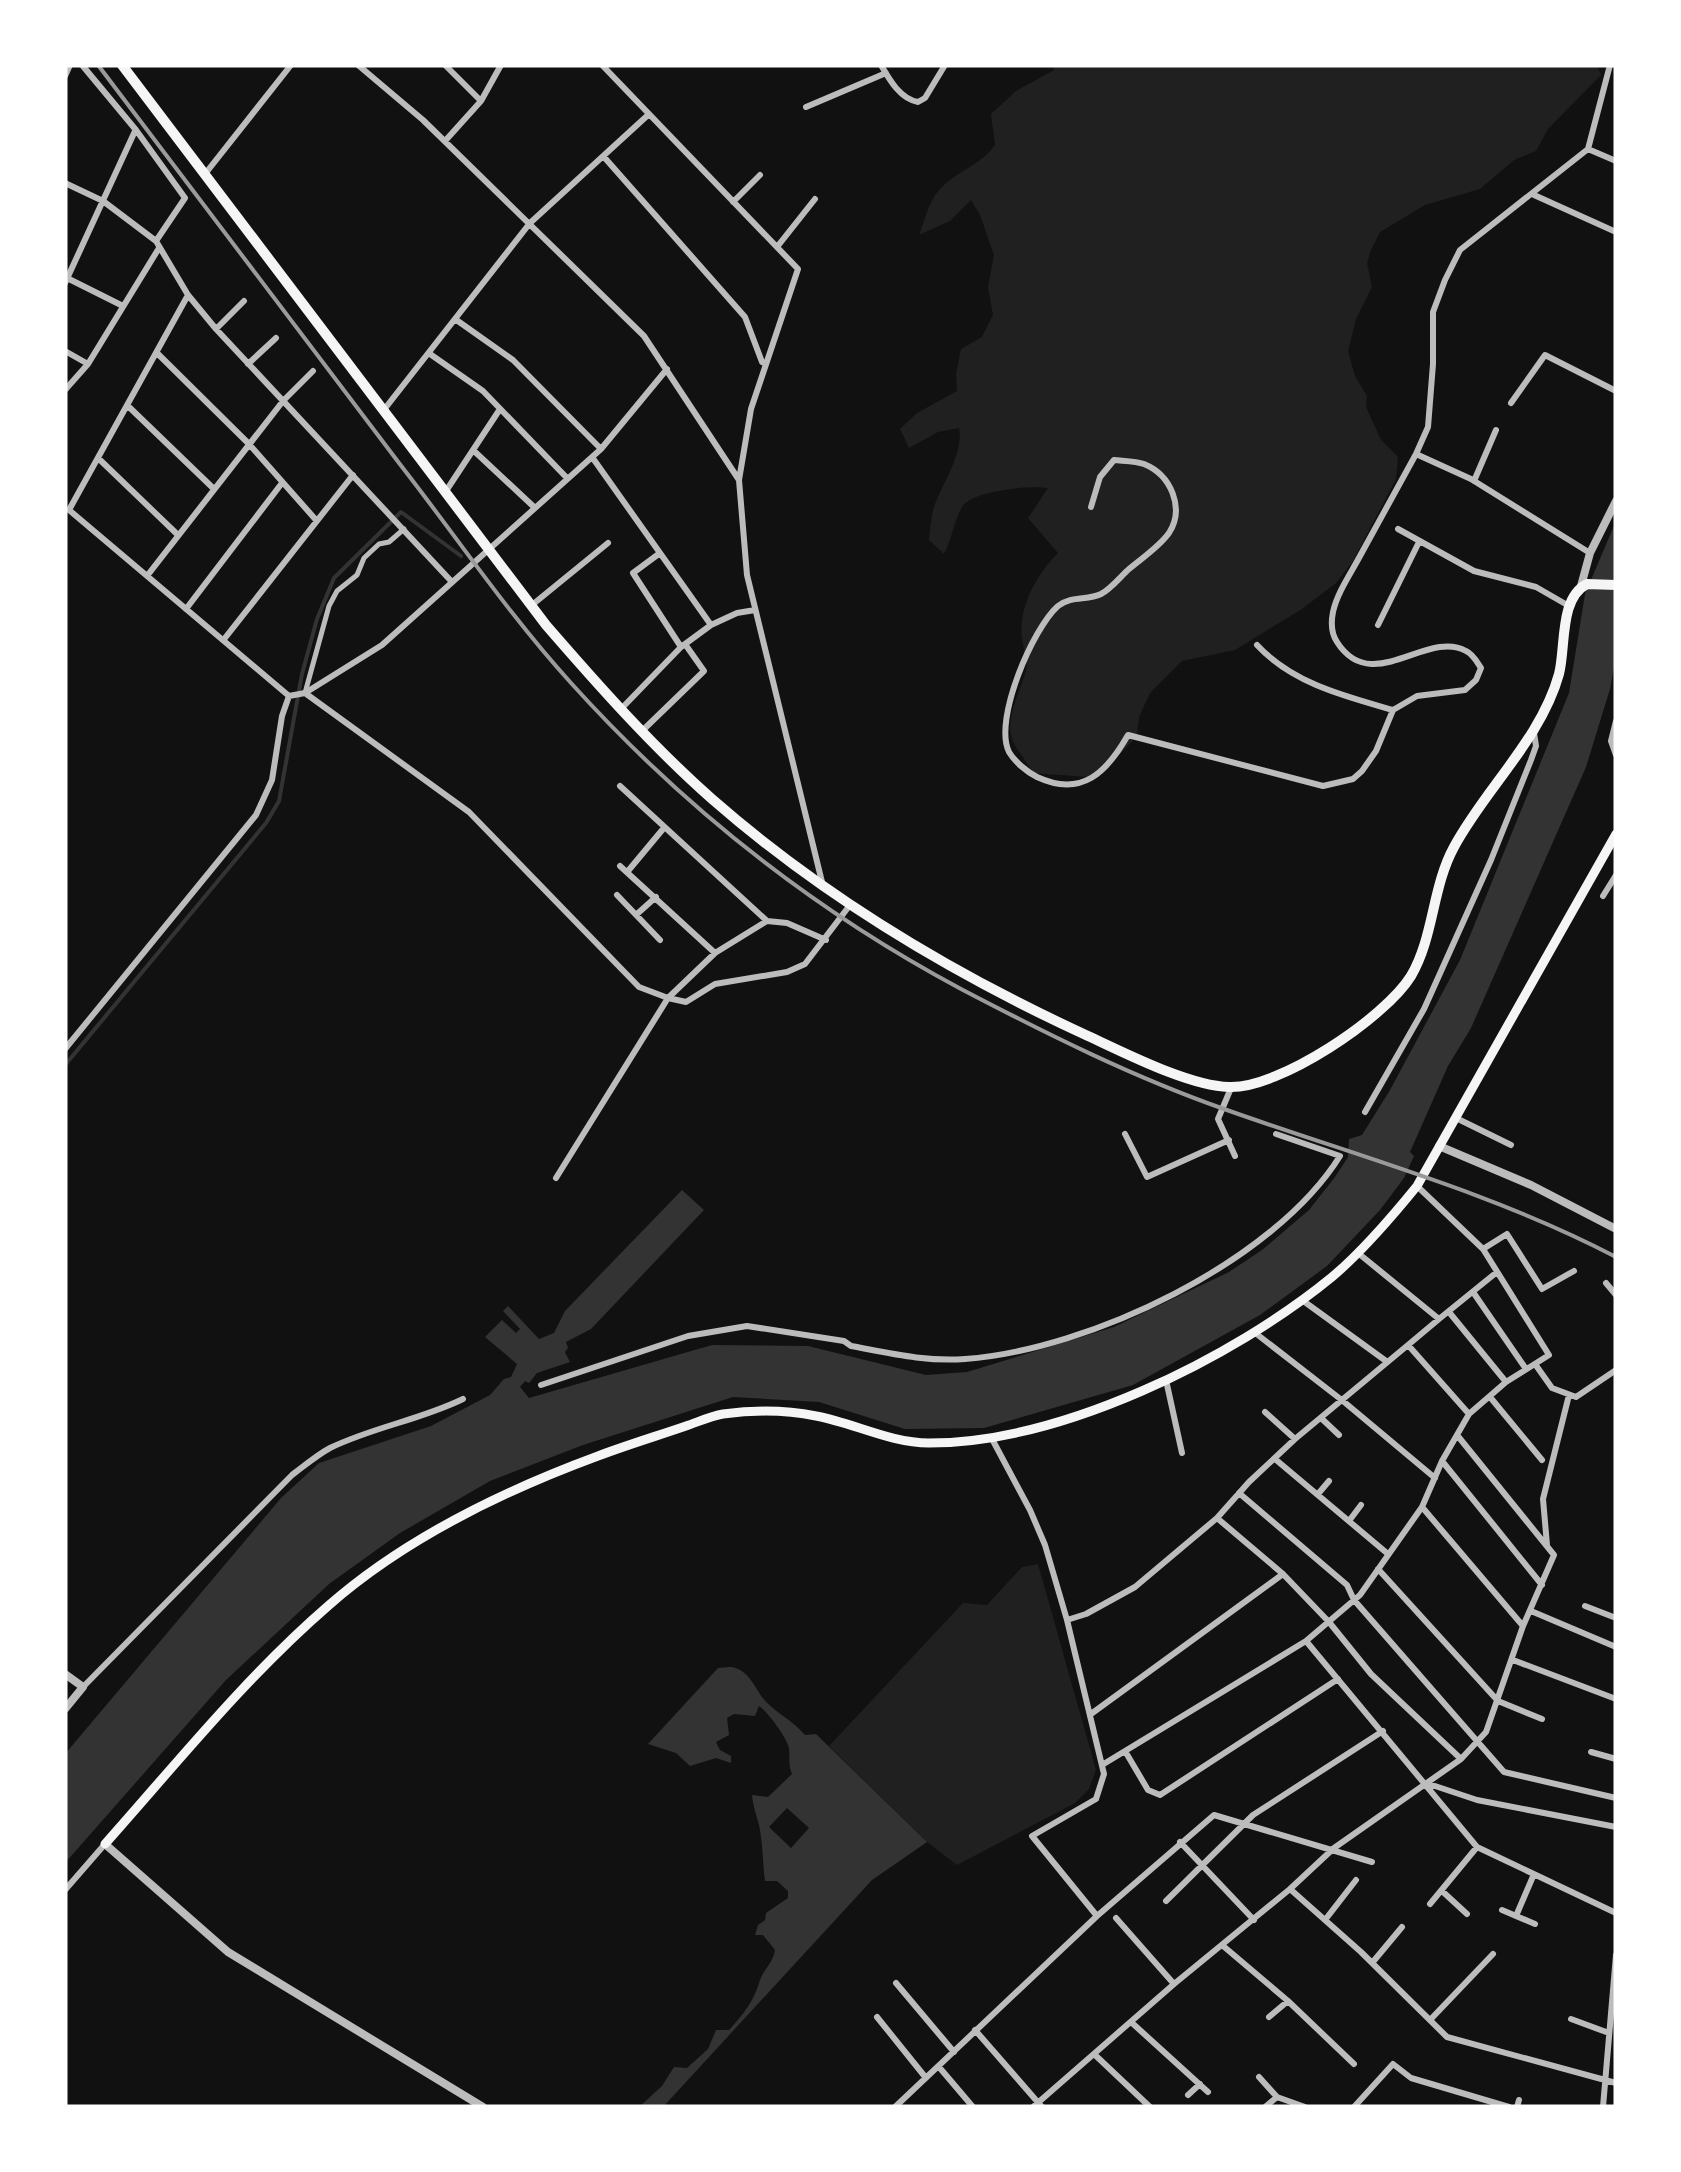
<svg xmlns="http://www.w3.org/2000/svg" width="1681" height="2172" font-family="Cabin,sans-serif">
	<rect width="100%" height="100%" fill="#111"/>
	<path fill="#202020" d="M1053,65H1597L1601,75L1548,129L1536,151L1514,160L1480,189L1425,205L1380,232L1371,250L1367,263L1372,287L1356,319L1348,351L1355,376L1367,396L1366,407L1381,440L1398,457L1396,479L1353,561L1336,583L1302,609L1235,650L1182,661L1150,693L1139,717L1137,736L1104,771L1088,777L1032,773C1028,761 1016,751 1012,739C1005,716 1021,691 1026,670C1028,660 1023,648 1022,638C1018,607 1037,574 1058,553L1028,518L1048,488C1029,485 971,491 962,507C954,521 952,539 944,554L929,540C930,529 931,517 934,507C942,484 964,453 959,428L938,432L909,448L900,429L917,413L957,391L956,374L961,349L982,337L993,315L988,287L994,255L980,215L971,200L950,221L919,235C924,223 927,208 934,197C949,173 980,167 995,145L991,114L1016,91L1054,70Z
		M1038,1564L1096,1770L1089,1789L1075,1803L957,1865L927,1842L829,1746L963,1603L987,1605L1022,1567Z"/>
	<path fill="#333" fill-rule="evenodd" d="M1616,521V657L1610,689L1586,767L1471,1028L1448,1066L1410,1152L1414,1156L1404,1178L1380,1210L1327,1266L1260,1315L1133,1385L984,1428L905,1429L819,1402L733,1397L583,1445L490,1481L400,1533L329,1584L226,1680L65,1863V1754L281,1498L319,1463L431,1426L490,1395L504,1379L511,1377L517,1364L485,1337L502,1320L516,1333L520,1329L503,1311L508,1306L539,1339L554,1333L565,1311L682,1190L704,1210L591,1329L566,1342L568,1348L565,1352L570,1362L537,1373L529,1383L525,1381L520,1387L529,1398L712,1345L808,1346L926,1375L967,1372L1114,1327L1229,1272L1262,1250L1309,1210L1335,1177L1348,1157L1349,1139L1362,1135L1390,1090L1460,960L1569,693L1585,594Z
		M718,1668C722,1668 731,1666 735,1668C748,1671 755,1687 762,1697C772,1711 793,1720 805,1735L816,1734L927,1842L872,1880L663,2107H639L662,2086L674,2067L687,2068L708,2049L716,2030H729C744,2014 755,1999 760,1980C764,1969 773,1963 775,1950L763,1935H755L758,1925L765,1920L766,1913L788,1898V1891L777,1881H765C763,1866 763,1852 761,1837C760,1823 753,1809 752,1795L768,1797L792,1774C788,1765 790,1758 789,1748C787,1738 767,1711 759,1706L755,1716L734,1714L727,1718L729,1735L716,1742L720,1750L731,1756V1763L716,1758L690,1766L676,1753L648,1744ZM787,1808L809,1828L791,1848L769,1827Z"/>
	<g fill="none" stroke-linecap="round" stroke-linejoin="round">
		<path stroke="#333" stroke-width="4" d="M65,1065L266,823L279,801L302,674L317,619L334,578L401,512L461,556"/>
		<path stroke="#bcbcbc" stroke-width="5" d="M305,693L329,606L337,591L357,575L364,558L379,544L389,542L404,529"/>
		<path stroke="#bcbcbc" stroke-width="6" d="M82,65L136,130L185,198L156,241
			M358,65L423,120L644,336L739,480
			M445,65L481,101
			M602,65L798,269L751,409L739,480L747,575L822,882
			M881,65C889,79 900,99 918,102L925,98L945,65
			M65,76L70,65
			M806,107L886,73
			M445,141L481,101L501,65
			M1588,149L1616,161
			M604,157L745,317L762,362L766,364
			M205,174L291,65
			M65,183L103,201L156,241L188,295L216,329L452,582
			M1534,195L1616,232
			M733,202L760,175
			M777,247L815,199
			M67,278L123,306
			M65,283L135,131
			M188,295L69,510L289,696
			M455,319L513,360L601,449
			M216,329L244,301
			M65,351L88,364
			M157,353L249,444L316,520
			M430,354L483,391L567,478
			M248,364L276,338
			M65,390L88,364L159,248
			M1511,403L1545,355L1616,391
			M128,406L214,489
			M383,411L530,223L648,115
			M473,450L534,507
			M1416,454L1428,427L1433,364V312L1445,280L1460,250L1588,149L1610,65
			M592,457L711,625L737,613L755,610
			M98,458L178,535
			M1474,481L1496,430
			M446,491L500,409
			M1091,507L1100,477L1114,460C1123,461 1136,461 1144,464C1171,475 1185,508 1169,533C1159,547 1142,558 1129,569C1121,576 1111,589 1101,594C1087,601 1072,595 1058,606C1033,628 993,720 1009,752C1015,762 1027,772 1037,777C1082,798 1107,772 1128,735L1323,786L1353,779L1362,771L1376,751L1393,710L1417,696L1465,690L1476,680L1481,668C1477,662 1473,654 1466,651C1427,629 1372,697 1337,642C1331,633 1331,622 1333,612C1337,593 1351,573 1360,556C1379,522 1397,488 1416,454L1471,479L1590,553
			M1398,529L1474,571L1536,587L1569,606
			M660,553L633,573L681,647
			M147,576L283,401L313,371
			M532,605L608,543
			M186,609L282,483
			M1378,625L1419,542
			M225,638L353,475
			M1257,645C1292,683 1344,696 1393,710
			M305,693L469,812L639,987L668,998L715,953L767,921L787,923L826,940
			M289,696L305,693L382,645L601,449L667,369
			M622,708L681,647L711,625
			M1616,721L1611,741L1616,755
			M642,731L704,671L685,644
			M620,786L767,921
			M620,866L715,953
			M628,871L663,829
			M617,895L660,940
			M1603,896L1616,875
			M637,914L656,897
			M65,1049L256,815L272,780L282,716L289,696
			M1231,1088L1218,1119L1235,1156
			M1365,1112L1424,1009L1491,860L1531,760L1536,746L1534,733
			M1456,1118L1511,1145
			M1125,1134L1147,1177L1229,1140
			M556,1178L668,998L686,1002L715,984L787,972L805,964L850,905
			M1417,1186L1483,1249L1549,1355L1506,1382L1469,1414L1442,1461L1422,1507L1360,1595L1306,1641L1477,1847L1616,1913
			M1483,1249L1507,1234L1542,1289L1574,1271
			M1358,1253L1439,1319L1497,1272
			M1606,1283L1616,1295
			M1473,1292L1526,1369
			M1302,1300L1386,1361
			M1449,1312L1506,1382
			M1254,1332L1343,1401L1435,1478
			M1408,1345L1439,1319
			M1535,1364L1552,1388L1576,1397L1616,1370
			M1166,1380L1182,1453
			M541,1385L688,1336L747,1326L844,1341L851,1346C889,1353 926,1362 965,1359C1089,1350 1274,1262 1340,1156L1276,1134
			M1490,1397L1542,1460
			M1265,1412L1295,1439
			M1321,1418L1339,1435
			M991,1437L1030,1510L1045,1545L1067,1620L1104,1774L1096,1799L1032,1836L1097,1916
			M1275,1459L1388,1554
			M1442,1461L1542,1585
			M1239,1493L1347,1585L1354,1600L1504,1772L1616,1798
			M1318,1494L1329,1481
			M1422,1507L1523,1626
			M1217,1518L1283,1574L1329,1622L1371,1674L1461,1759
			M1349,1521L1361,1505
			M1547,1545L1543,1499L1569,1395
			M1378,1569L1498,1701L1542,1719
			M1585,1606L1616,1618
			M1531,1611L1616,1647
			M1067,1620L1086,1614L1135,1587L1217,1518L1249,1482L1295,1439L1408,1345L1469,1414
			M1513,1660L1616,1699
			M83,1687L292,1475C304,1466 317,1455 330,1448C373,1427 420,1420 463,1399
			M1091,1714L1283,1574
			M1125,1751L1148,1790L1160,1795L1338,1679
			M1591,1752L1616,1759
			M1102,1765L1306,1641
			M1429,1784L1477,1800L1616,1827
			M1180,1842L1254,1920
			M1290,1889L1361,1952L1447,2037L1616,2083
			M65,1890L105,1844
			M1442,1891L1467,1914
			M1166,1901L1253,1815L1383,1731
			M1430,1904L1477,1847
			M1502,1910L1535,1924
			M1516,1916L1534,1874
			M1116,1918L1174,1984
			M1325,1920L1356,1880
			M1222,1945L1288,2001L1354,2064
			M1372,1963L1402,1927
			M896,1983L954,2052
			M877,2017L926,2078
			M1269,2017L1288,2001
			M1571,2019L1609,2033
			M1430,2020L1493,1954
			M1131,2022L1208,2092
			M975,2030L1042,2107
			M1094,2054L1150,2107
			M939,2067L973,2107
			M1259,2077L1277,2097L1305,2107
			M1188,2095L1200,2084
			M895,2107L1097,1916L1214,1815L1372,1862
			M1033,2107L1174,1984L1290,1889L1334,1848L1461,1759L1486,1732L1523,1626L1554,1555L1457,1435
			M1265,2107L1277,2097
			M1354,2107L1393,2064L1411,2078L1509,2107
			M1517,2107L1519,2100
			M1603,2107L1616,1955"/>
		<path stroke="#bcbcbc" stroke-width="8" d="M1581,586L1590,553L1616,501
			M1439,1146L1531,1185L1616,1229
			M65,1674L83,1687L65,1709
			M105,1844L228,1952L483,2107"/>
		<path stroke="#f5f5f5" stroke-width="9" d="M105,1844C177,1763 246,1677 328,1606C404,1539 503,1491 598,1456C627,1445 657,1436 686,1426C698,1422 711,1416 723,1414C753,1410 786,1410 816,1416C854,1423 890,1443 929,1443C1061,1443 1232,1359 1332,1277C1363,1251 1391,1218 1417,1186L1616,834"/>
		<path stroke="#f5f5f5" stroke-width="10" d="M122,65L546,625C598,685 652,746 712,799C824,897 953,974 1088,1036C1125,1053 1189,1086 1229,1087C1279,1089 1385,1018 1411,976C1434,937 1432,887 1454,847C1485,789 1541,739 1559,674C1566,647 1559,598 1587,584L1616,585"/>
		<path stroke="#9a9a9a" stroke-width="4" d="M98,65C198,198 298,331 399,463C456,536 509,615 571,683C684,808 813,910 961,989C1047,1034 1133,1077 1224,1109C1356,1156 1492,1192 1616,1257"/>
	</g>
	<rect width="1681" height="2172" fill="none" stroke="#ffffff" stroke-width="135"/>
</svg>
